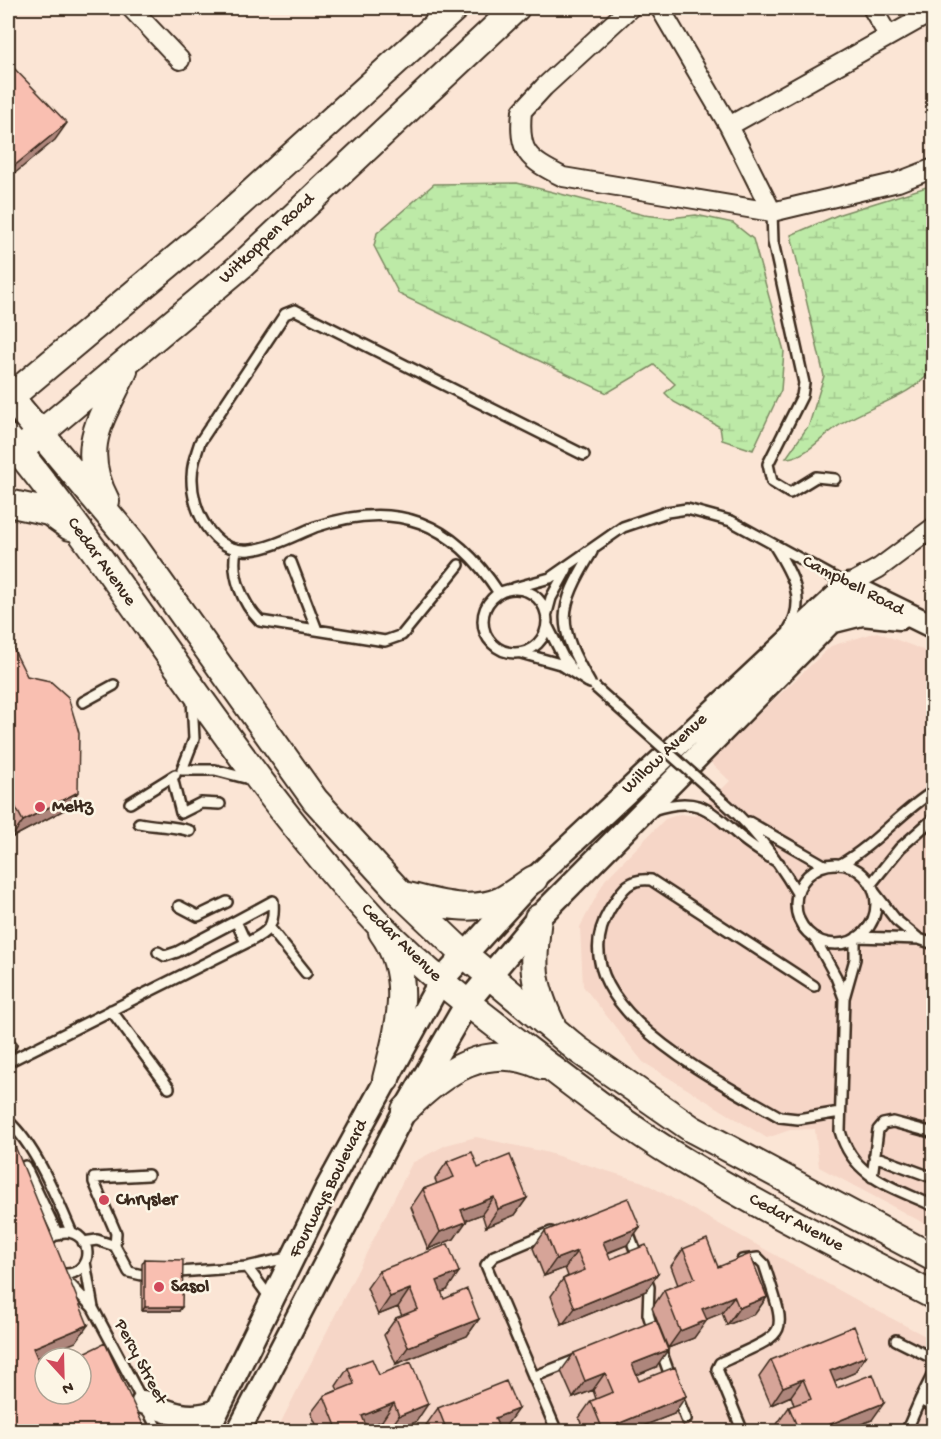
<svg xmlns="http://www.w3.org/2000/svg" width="941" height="1439" font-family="'Gochi Hand',sans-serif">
	<defs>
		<pattern id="wetland-marsh" width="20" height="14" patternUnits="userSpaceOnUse" patternTransform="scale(1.5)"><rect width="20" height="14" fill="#bdeaa7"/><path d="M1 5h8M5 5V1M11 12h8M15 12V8" fill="none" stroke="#a3c98f"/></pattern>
	</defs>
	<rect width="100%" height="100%" fill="#fbe5d5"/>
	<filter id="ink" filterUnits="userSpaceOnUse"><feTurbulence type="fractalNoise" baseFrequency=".0167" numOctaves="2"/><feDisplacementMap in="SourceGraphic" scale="12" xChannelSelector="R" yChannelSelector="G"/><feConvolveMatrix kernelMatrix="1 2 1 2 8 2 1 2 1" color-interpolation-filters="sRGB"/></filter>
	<g filter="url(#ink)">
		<path fill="#f6d6c7" d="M877,632L933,654V1228L819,1167L815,1129L790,1130L767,1138L643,1062L583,986L580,927L605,880L665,819L680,814L695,816L730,781L709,761L831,646Z
			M476,1137L545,1152L643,1182L864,1304L933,1340V1431L276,1432L412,1163L446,1145Z"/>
		<path fill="url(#wetland-marsh)" stroke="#7c8a62" stroke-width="1.5" d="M517,183L644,215L670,218L696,215L733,223L753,239L784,351L781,390L753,450L722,440L720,427L674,402L665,393L675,384L654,365L607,393L399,294L374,246L377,233L434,184Z
			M933,185V369C909,400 861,407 830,432C817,442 803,458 786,458L809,425L824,376L791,235L840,214Z"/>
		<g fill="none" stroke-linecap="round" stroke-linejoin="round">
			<defs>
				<path id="service" d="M772,212L773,242L804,383L802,396L768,464L772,482L790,493L816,477L835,479
					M774,545C790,571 808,599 789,629
					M236,550C231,575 242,603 260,621L385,641L402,635L459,565
					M291,562L317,630
					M514,588L550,578L623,527L667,512L687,509L731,521L848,585
					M483 621a32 32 0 1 1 64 0a32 32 0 1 1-64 0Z
					M499,593C453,522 397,499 315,527C295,535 272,548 250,550C213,554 191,510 192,477C192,464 196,454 200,442L285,314L295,310L584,455
					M547,613L551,598L567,569
					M547,625L563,657L572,669
					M521,653L560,664L588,682
					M590,683C556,624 557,610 592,552
					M192,699L194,739L182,770H215L253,780
					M83,702L114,685
					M172,777L181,813L201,803L220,804
					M724,802C754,828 777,859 797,893
					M130,803L175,775
					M652,810C694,796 706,806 736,833C749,845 764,854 779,863
					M749,822L824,865
					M139,823C157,827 173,825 190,831
					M841,864C876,844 900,812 934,791
					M796 904a40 40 0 1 1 80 0a40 40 0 1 1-80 0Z
					M871,884L900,848L934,818
					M875,893L896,920L919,939
					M179,906L198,916L227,902
					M270,928L306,973
					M814,937L836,977L844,998
					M857,937L919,939L934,944
					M855,939V959L844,998L840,1131C853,1178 893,1187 934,1206
					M158,952L165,956L177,952L236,921
					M814,986L651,880C628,877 621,892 610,909C554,1003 718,1080 780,1117L798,1119L840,1112
					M111,1010L169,1088
					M8,1047L11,1045
					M8,1062L246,943C269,932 275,927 273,901L236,921L246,943
					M8,1121C36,1146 57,1199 72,1233
					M874,1156L934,1178
					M25,1166L58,1235
					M872,1177L878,1130L883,1124L893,1122L934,1133
					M627,1228L639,1261
					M551,1232L494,1256L486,1265L557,1432
					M45 1253a21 21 0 1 1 42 0a21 21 0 1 1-42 0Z
					M83,1242L97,1240L115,1246L129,1272L142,1275
					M115,1246L116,1233L94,1182V1178L148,1175
					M742,1260L758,1258L764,1264C788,1339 791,1330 720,1363L717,1369L743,1432
					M85,1262L93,1308
					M247,1267L271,1299
					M179,1272L247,1267L291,1257
					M645,1276L649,1287L648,1314L654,1333
					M67,1281L93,1308L159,1432
					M896,1340L934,1359
					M659,1345L672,1381
					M533,1377L576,1360
					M676,1394L686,1419
					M920,1400L934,1372
					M906,1432L920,1400L934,1407"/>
				<path id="minor" d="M131,8L180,60
					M630,8L544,87L522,111C518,152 527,159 563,177L772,212L898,182L934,168
					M660,8L729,126L772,212
					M872,8L888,35
					M729,126L934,11
					M848,585L879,568L934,527"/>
				<path id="tertiary" d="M834,621L862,614L900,618
					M143,1402C169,1413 190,1422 217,1411
					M207,1432L327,1188L440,982L534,879L848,585L934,627
					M238,1432L405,1110L467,1003L538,918L861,591"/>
				<path id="secondary" d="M10,397L129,539L315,800L401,894L465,955L577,1049L692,1129L934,1258
					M8,399L216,225L455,8
					M8,438C133,591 233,763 366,910C407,957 457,995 506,1033C562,1076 618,1121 679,1158C761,1208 848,1251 934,1296
					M29,443L242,265L516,8
					M106,501C78,447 101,420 124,371
					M8,503L49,512L70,527
					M404,895C435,903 471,914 502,900C513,894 523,886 534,879
					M538,918C532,965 531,981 552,1025
					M382,932C415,977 398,1030 386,1079
					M405,1110C443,1072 487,1040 542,1066"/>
			</defs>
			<use href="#service" stroke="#3b2a1e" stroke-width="14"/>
			<use href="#minor" stroke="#3b2a1e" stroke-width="22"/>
			<use href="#tertiary" stroke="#3b2a1e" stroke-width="27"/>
			<use href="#secondary" stroke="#3b2a1e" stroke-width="30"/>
			<use href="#service" stroke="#fcf5e5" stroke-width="9"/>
			<use href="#minor" stroke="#fcf5e5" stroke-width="18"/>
			<use href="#tertiary" stroke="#fcf5e5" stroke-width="22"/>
			<use href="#secondary" stroke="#fcf5e5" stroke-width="26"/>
			<defs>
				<path id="service-bridge" d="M595,687L724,802"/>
			</defs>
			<use href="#service-bridge" stroke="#3b2a1e" stroke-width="14" stroke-linecap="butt"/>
			<use href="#service-bridge" stroke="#fcf5e5" stroke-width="9"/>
		</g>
		<path fill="#d6a498" stroke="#3b2a1e" stroke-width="1.5" d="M8,638L66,809L11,838L8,832Z
			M447,1162L478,1168L527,1198L515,1215L486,1227L482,1214L466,1220L454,1239L428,1249L411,1207L423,1189L437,1184L435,1179Z
			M545,1231L627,1245L608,1253L610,1259L646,1291L562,1325L551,1296L563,1279L568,1276L565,1268L544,1276L533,1248Z
			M683,1249L718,1267L767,1297L755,1314L727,1325L722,1313L706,1319L694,1338L668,1348L652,1308L664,1290L678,1285L671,1266Z
			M145,1259L179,1311H142V1264Z
			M379,1271L447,1290L441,1292L444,1299L479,1319L467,1336L396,1364L384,1335L396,1318L402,1316L398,1307L378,1315L367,1288Z
			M574,1353L656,1367L636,1375L639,1381L674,1414L630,1431H584L579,1418L591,1401L596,1399L593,1390L573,1398L561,1371Z
			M866,1356L854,1373L834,1381L837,1388L872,1420L843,1431H780L777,1424L789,1407L794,1405L791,1396L771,1405L759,1377L771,1360Z
			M348,1368L379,1375L416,1422L391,1431H386L382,1421L366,1427L364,1431H319L311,1413L324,1396L338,1390L336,1386Z
			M438,1408L505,1427L499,1429L500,1431H428L426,1425Z"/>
		<path fill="#ae867c" stroke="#3b2a1e" stroke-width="1.5" d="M67,123L55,140L8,179V172L9,170Z
			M78,792L66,809L11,838L23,821Z
			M494,1197L482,1214L449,1227L461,1210Z
			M527,1198L515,1215L486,1227L498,1209Z
			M466,1222L454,1239L428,1249L440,1232Z
			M640,1227L627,1245L591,1259L603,1242Z
			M577,1251L565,1268L544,1276L556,1259Z
			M459,1272L447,1290L425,1299L437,1281Z
			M658,1274L646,1291L562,1325L575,1308Z
			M410,1289L398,1307L378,1315L390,1297Z
			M734,1296L722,1313L690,1326L702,1309Z
			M767,1297L755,1314L727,1325L739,1308Z
			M145,1307H182L179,1311H142Z
			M479,1319L467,1336L396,1364L408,1347Z
			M707,1320L694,1338L668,1348L680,1331Z
			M88,1325L76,1342L21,1365L33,1348Z
			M668,1350L656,1367L620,1382L632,1364Z
			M866,1356L854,1373L818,1388L830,1371Z
			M605,1373L593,1390L573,1398L585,1381Z
			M803,1379L791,1396L771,1405L783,1387Z
			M686,1396L674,1414L630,1431H602L603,1430Z
			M394,1403L382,1421L355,1431L362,1416Z
			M884,1403L872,1420L843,1431H813Z
			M428,1404L416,1422L391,1431H388L399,1416Z
			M518,1409L505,1427L493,1431L495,1418Z
			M468,1426L465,1431H455Z"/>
		<path fill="#f9bfb1" stroke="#3b2a1e" stroke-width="1.5" d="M8,62L67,123L9,170L8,168Z
			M8,638L27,676L50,681L68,697L79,733L78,792L23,821L8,793Z
			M8,1129L88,1325L33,1348L43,1372H45V1394H81V1358H74L105,1343L146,1431H8Z
			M472,1152L478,1168L510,1155L527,1198L498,1209L494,1197L461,1210L466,1222L440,1232L423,1189L454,1177L447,1162Z
			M628,1198L640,1227L603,1242L610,1259L646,1245L658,1274L575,1308L563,1279L585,1270L577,1251L556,1259L545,1231Z
			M707,1239L718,1267L750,1254L767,1297L739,1308L734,1296L702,1309L707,1320L680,1331L664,1290L695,1278L683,1249Z
			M448,1244L459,1272L437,1281L444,1299L467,1289L479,1319L408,1347L396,1318L418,1309L410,1289L390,1297L379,1271Z
			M145,1259L183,1260L182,1307H145Z
			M656,1320L668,1350L632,1364L639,1381L675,1367L686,1396L603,1430L591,1401L613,1392L605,1373L585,1381L574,1353Z
			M854,1326L866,1356L830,1371L837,1388L873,1374L884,1403L813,1431H799L789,1407L811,1399L803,1379L783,1387L771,1360Z
			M372,1359L379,1375L411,1362L428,1404L399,1416L394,1403L362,1416L367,1428L358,1431H338L324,1396L354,1384L348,1368Z
			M506,1381L518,1409L495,1418L500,1431H471L468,1426L455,1431H447L438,1408Z
			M525,1426L527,1431H512Z"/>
	</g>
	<g fill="#d1495b" stroke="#fcf5e5" stroke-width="2">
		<circle cx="40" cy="807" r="6"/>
		<circle cx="104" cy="1200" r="6"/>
		<circle cx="159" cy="1287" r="6"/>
	</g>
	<g text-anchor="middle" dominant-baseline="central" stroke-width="5" stroke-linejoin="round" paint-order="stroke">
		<g font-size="18" fill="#3b2a1e" stroke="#fcf5e5">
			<text transform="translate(267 239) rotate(-43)">Witkoppen Road</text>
			<text transform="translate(101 562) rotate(54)">Cedar Avenue</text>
			<text transform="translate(853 586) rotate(27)">Campbell Road</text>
			<text transform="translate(665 754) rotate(-43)">Willow Avenue</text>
			<text transform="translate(401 943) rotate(44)">Cedar Avenue</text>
			<text transform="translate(329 1189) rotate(-63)">Fourways Boulevard</text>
			<text transform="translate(796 1223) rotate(28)">Cedar Avenue</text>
			<text transform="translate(140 1362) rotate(62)">Percy Street</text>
		</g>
		<g font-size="18" font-weight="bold" fill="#3b2a1e" stroke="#fcf5e5" text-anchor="start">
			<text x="52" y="807">Meltz</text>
			<text x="116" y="1200">Chrysler</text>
			<text x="171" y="1287">Sasol</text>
		</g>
	</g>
	<rect width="941" height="1439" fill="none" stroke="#fcf5e5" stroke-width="30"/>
	<rect x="15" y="15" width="911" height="1409" fill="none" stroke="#3b2a1e" stroke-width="2" filter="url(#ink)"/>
	<g transform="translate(63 1376) rotate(158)"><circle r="28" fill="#fcf5e5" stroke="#afa495" stroke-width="1.5"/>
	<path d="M0-4.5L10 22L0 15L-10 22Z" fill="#d1495b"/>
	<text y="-9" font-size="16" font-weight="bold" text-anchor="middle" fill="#3b2a1e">N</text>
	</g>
</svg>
